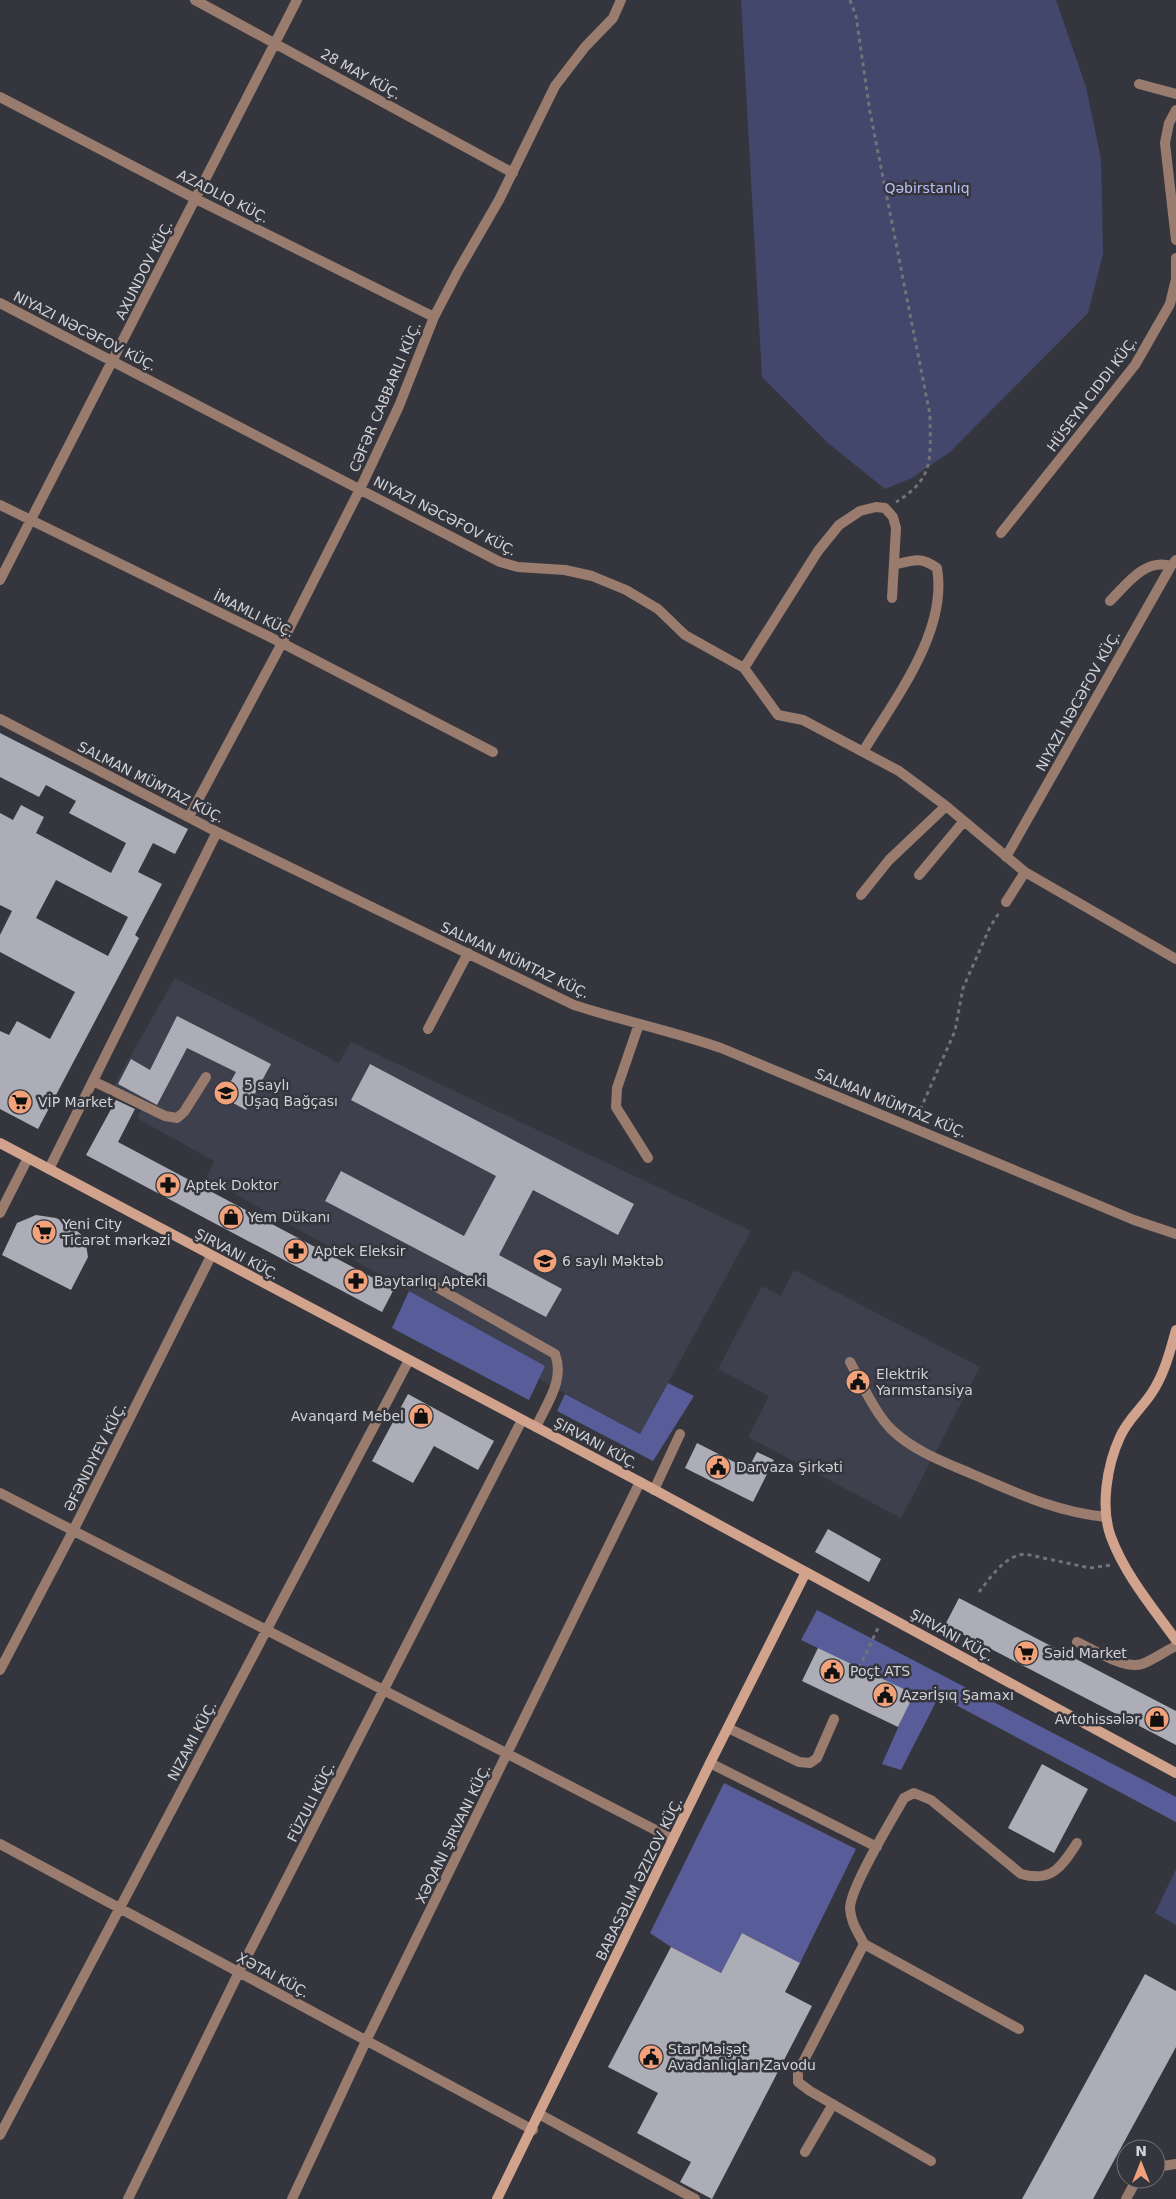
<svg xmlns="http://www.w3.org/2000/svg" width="1176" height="2199" font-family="'DejaVu Sans',sans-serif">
	<rect width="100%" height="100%" fill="#35363d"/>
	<path fill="#3e404d" d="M175,978L339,1063L351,1042L751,1231L640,1434L539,1379L544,1366L206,1178L214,1161L137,1118L146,1101L114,1085Z
		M794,1270L980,1367L901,1518L748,1437L769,1396L718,1369L762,1286L781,1296Z"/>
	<path fill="#43476c" d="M741,0H1056L1086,87L1101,159L1103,254L1088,313L950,452L912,478L885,489L828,443L762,377Z
		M1176,1869V1925L1155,1913Z"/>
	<path fill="#585d99" d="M409,1291L545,1366L529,1400L392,1328Z
		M668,1383L694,1396L653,1461L557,1411L565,1394L640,1434Z
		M817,1610L1176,1797V1822L939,1696L901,1770L882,1764L913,1694L801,1640Z
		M724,1783L856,1849L800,1963L742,1933L721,1973L671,1947L650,1933Z"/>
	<path fill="#acadb6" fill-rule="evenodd" d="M0,733L188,829L175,854L153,843L138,872L162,884L135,935L139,938L38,1129L0,1109V1031L9,1035L17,1021L50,1039L75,992L0,952V935L12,911L0,905V813L13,820L21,805L44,817L36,833L111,873L126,843L69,813L76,801L46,785L39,797L0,777ZM56,880L128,917L108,956L36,918Z
		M177,1016L271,1064L246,1110L222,1097L236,1072L187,1048L157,1105L118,1084L131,1059L150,1070Z
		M370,1064L634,1204L618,1235L533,1190L499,1255L562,1289L546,1317L325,1201L341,1171L464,1236L496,1176L351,1100Z
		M116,1100L135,1109L118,1142L394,1289L382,1312L86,1155Z
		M36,1215L56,1218L69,1224L85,1238L88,1257L71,1290L2,1255L17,1223Z
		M408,1394L494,1441L478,1470L434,1446L413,1483L372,1461Z
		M697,1443L748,1469L757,1452L774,1460L753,1502L685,1468Z
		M828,1529L881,1559L869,1582L815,1552Z
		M959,1598L1176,1711V1745L945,1625Z
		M818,1648L914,1694L898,1727L802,1681Z
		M1042,1764L1088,1789L1054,1853L1008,1828Z
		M742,1933L800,1963L785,1992L812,2006L712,2199L680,2182L691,2162L637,2133L658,2093L608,2067L671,1947L721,1973Z
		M1145,1974L1176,1991V2047L1093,2199H1022Z"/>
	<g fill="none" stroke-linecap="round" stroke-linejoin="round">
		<path stroke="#727379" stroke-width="3" stroke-dasharray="4 4" stroke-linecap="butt" d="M850,0L856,16L870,112L930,415C930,456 936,478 896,502
			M917,1117L955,1031L963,988L990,927L999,913
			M979,1592C991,1577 1004,1556 1025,1554L1090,1568L1111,1565
			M859,1668L879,1626"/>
		<path stroke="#9a7c6e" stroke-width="10" d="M93,1081L165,1116L177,1118L184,1112L206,1077
			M431,1284L555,1354C565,1380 547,1403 536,1427
			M850,1362C861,1382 876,1415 892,1430C914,1451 944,1462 972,1474C1017,1493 1056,1512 1106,1517
			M654,1490L680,1434
			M1077,1642C1093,1649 1124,1670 1142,1664C1153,1660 1165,1651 1176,1646
			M728,1728L799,1762L810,1763L817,1758L834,1719
			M539,2114L695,2199
			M1156,2167L1176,2164
			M1126,2199L1137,2179"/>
		<path stroke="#9a7c6e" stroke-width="10" d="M195,0L513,173
			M1139,84L1176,94
			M0,97L196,199L434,317
			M1176,110L1169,123L1165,143L1176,240
			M0,303L500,562L518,567L565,570L592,576L626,590L658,609L685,635L744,668L778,715L803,720L899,771L946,806L1025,872L1176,959
			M0,505L282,643L493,752
			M1001,533L1135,365L1170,304L1176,279V258
			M0,580L297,0
			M1110,601C1127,584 1145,558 1171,566
			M744,668L818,551L839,525L860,511L876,507L885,508L893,517L896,528L892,598
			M0,719L217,832L574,1005C623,1021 673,1031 721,1048L1134,1220L1176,1234
			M864,750C895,699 948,631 937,568C921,556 913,560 894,565
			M189,817L282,643L360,489L399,406L434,317L458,271L499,200L555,86L585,47L613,18L621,0
			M1006,857L1171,566L1176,560
			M919,875L964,821
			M861,895L889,860L946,806
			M1006,902L1025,872
			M639,1024L617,1088L616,1107L648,1158
			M428,1029L468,953
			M49,1169L217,832
			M0,1213L28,1158
			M0,1493L673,1839
			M0,1670L73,1531L211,1256
			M710,1763L877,1847
			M0,1844L533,2130
			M864,1944L1019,2029
			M0,2135L409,1360
			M805,2152L833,2104
			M931,2161L810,2091L798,2082V2072L864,1944C858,1932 851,1923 850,1909C849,1889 893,1818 904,1798L914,1793L931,1800L1021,1874C1052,1883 1062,1866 1077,1843
			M128,2199L239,1972L522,1420
			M292,2199L366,2041L640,1482"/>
		<path stroke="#d2a38c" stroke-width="10" d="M0,1143L640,1482L1176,1773
			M1176,1330C1170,1352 1164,1375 1151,1394C1141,1409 1127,1420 1120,1437C1107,1465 1100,1508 1111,1537C1125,1575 1153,1608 1176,1640
			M497,2199L710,1763L806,1572"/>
	</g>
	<defs>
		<symbol id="school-disc" viewBox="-11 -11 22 22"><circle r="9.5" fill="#f1a27b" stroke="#35363d"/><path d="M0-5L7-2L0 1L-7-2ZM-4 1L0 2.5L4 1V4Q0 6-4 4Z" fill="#111"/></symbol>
		<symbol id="supermarket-disc" viewBox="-11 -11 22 22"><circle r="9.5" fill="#f1a27b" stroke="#35363d"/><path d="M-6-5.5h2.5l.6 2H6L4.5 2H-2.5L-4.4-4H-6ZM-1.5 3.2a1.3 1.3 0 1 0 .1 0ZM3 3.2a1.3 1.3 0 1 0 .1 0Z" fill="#111"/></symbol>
		<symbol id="pharmacy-disc" viewBox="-11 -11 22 22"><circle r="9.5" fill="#f1a27b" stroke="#35363d"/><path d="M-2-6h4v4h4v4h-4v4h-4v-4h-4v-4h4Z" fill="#111"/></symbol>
		<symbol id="shop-disc" viewBox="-11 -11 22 22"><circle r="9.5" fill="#f1a27b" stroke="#35363d"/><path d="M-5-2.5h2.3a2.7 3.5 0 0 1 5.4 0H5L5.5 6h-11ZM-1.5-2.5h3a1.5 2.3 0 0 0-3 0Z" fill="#111"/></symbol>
		<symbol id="civic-disc" viewBox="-11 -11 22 22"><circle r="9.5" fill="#f1a27b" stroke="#35363d"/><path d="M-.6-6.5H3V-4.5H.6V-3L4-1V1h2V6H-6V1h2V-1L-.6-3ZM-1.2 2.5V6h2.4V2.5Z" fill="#111"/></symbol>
	</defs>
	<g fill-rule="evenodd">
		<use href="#school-disc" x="212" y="1079" width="28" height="28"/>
		<use href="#supermarket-disc" x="6" y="1088" width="28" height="28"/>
		<use href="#pharmacy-disc" x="154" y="1171" width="28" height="28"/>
		<use href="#shop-disc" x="217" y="1203" width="28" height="28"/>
		<use href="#supermarket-disc" x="30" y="1218" width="28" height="28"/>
		<use href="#pharmacy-disc" x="282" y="1237" width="28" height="28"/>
		<use href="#school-disc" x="531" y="1247" width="28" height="28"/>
		<use href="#pharmacy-disc" x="342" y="1267" width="28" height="28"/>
		<use href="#civic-disc" x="844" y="1368" width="28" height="28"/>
		<use href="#shop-disc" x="407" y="1402" width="28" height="28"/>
		<use href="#civic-disc" x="704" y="1453" width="28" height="28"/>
		<use href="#supermarket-disc" x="1012" y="1639" width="28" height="28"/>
		<use href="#civic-disc" x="818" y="1657" width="28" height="28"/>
		<use href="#civic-disc" x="871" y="1681" width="28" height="28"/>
		<use href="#shop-disc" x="1143" y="1705" width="28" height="28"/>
		<use href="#civic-disc" x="637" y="2043" width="28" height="28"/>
	</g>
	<g text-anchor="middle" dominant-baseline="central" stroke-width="5" stroke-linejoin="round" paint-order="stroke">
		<g font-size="14" fill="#d1d2d6" stroke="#35363d">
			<text transform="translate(361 74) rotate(29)">28 MAY KÜÇ.</text>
			<text transform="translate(223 196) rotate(27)">AZADLIQ KÜÇ.</text>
			<text transform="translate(144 270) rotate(-63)">AXUNDOV KÜÇ.</text>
			<text transform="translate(85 331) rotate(27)">NIYAZI NƏCƏFOV KÜÇ.</text>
			<text transform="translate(1092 394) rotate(-53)">HÜSEYN CIDDI KÜÇ.</text>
			<text transform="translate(385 397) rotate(-67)">CƏFƏR CABBARLI KÜÇ.</text>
			<text transform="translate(445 516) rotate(27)">NIYAZI NƏCƏFOV KÜÇ.</text>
			<text transform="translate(254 614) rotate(26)">İMAMLI KÜÇ.</text>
			<text transform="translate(1078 701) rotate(-61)">NIYAZI NƏCƏFOV KÜÇ.</text>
			<text transform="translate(151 782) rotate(27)">SALMAN MÜMTAZ KÜÇ.</text>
			<text transform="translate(515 960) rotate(25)">SALMAN MÜMTAZ KÜÇ.</text>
			<text transform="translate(891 1103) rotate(22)">SALMAN MÜMTAZ KÜÇ.</text>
			<text transform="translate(237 1254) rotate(28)">ŞIRVANI KÜÇ.</text>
			<text transform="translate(596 1443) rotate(28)">ŞIRVANI KÜÇ.</text>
			<text transform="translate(95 1457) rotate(-63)">ƏFƏNDIYEV KÜÇ.</text>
			<text transform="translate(952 1635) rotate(29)">ŞIRVANI KÜÇ.</text>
			<text transform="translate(192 1741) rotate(-62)">NIZAMI KÜÇ.</text>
			<text transform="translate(311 1802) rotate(-63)">FÜZULI KÜÇ.</text>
			<text transform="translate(453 1834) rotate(-64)">XƏQANI ŞIRVANI KÜÇ.</text>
			<text transform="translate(639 1879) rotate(-64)">BABASƏLIM ƏZIZOV KÜÇ.</text>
			<text transform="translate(273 1975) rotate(28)">XƏTAI KÜÇ.</text>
		</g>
		<g font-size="14" fill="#b9c0f5" stroke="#35363d">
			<text x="927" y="188">Qəbirstanlıq</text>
		</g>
		<g font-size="14" fill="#d1d2d6" stroke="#35363d" text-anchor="start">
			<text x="244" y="1085">5 saylı<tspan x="244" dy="16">Uşaq Bağçası</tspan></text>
			<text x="38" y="1102">VİP Market</text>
			<text x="186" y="1185">Aptek Doktor</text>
			<text x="248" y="1217">Yem Dükanı</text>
			<text x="62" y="1224">Yeni City<tspan x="62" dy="16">Ticarət mərkəzi</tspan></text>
			<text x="314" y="1251">Aptek Eleksir</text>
			<text x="562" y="1261">6 saylı Məktəb</text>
			<text x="374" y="1281">Baytarlıq Apteki</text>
			<text x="876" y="1374">Elektrik<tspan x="876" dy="16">Yarımstansiya</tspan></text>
			<text x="404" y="1416" text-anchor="end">Avanqard Mebel</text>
			<text x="736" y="1467">Darvaza Şirkəti</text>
			<text x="1044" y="1653">Səid Market</text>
			<text x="850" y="1671">Poçt ATS</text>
			<text x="902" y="1695">Azərİşıq Şamaxı</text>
			<text x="1140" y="1719" text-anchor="end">Avtohissələr</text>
			<text x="668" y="2049">Star Məişət<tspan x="668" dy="16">Avadanlıqları Zavodu</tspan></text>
		</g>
	</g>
	<g transform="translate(1141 2164)"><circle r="24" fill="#35363d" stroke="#73747a"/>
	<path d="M0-4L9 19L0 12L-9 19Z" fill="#f1a27b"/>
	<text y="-8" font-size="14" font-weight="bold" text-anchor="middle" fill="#d1d2d6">N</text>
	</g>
</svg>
